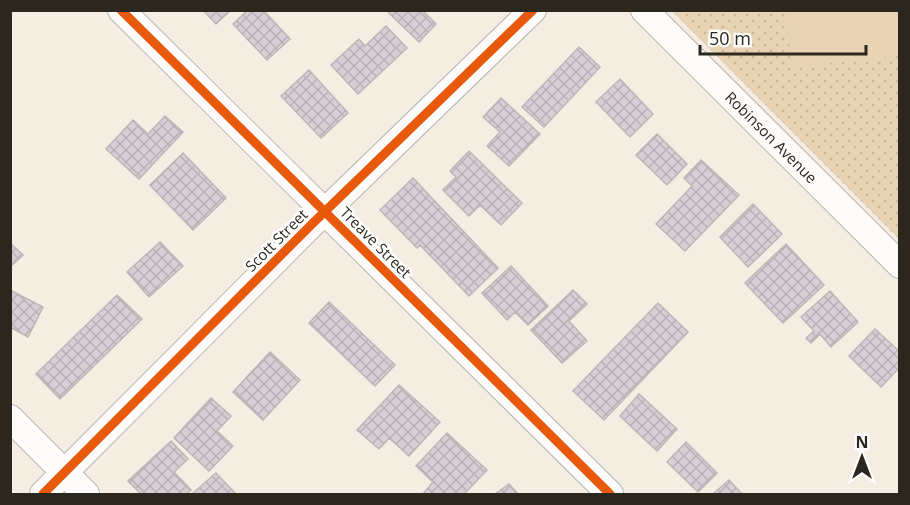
<svg xmlns="http://www.w3.org/2000/svg" width="910" height="505" font-family="'Open Sans',sans-serif">
	<defs>
		<pattern id="green-dots" width="8" height="8" patternUnits="userSpaceOnUse" patternTransform="scale(1.5)"><rect width="8" height="8" fill="#e8d4b3"/><path d="M2 2h.1M6 6h.1" fill="none" stroke="#c7b69a" stroke-width="1.8" stroke-linecap="round"/></pattern>
		<pattern id="building-cross-hatch" width="8" height="8" patternUnits="userSpaceOnUse" patternTransform="scale(1.5)"><rect width="8" height="8" fill="#d8ced7"/><path d="M0 0l8 8M0 8l8-8" fill="none" stroke="#bab1b8"/></pattern>
	</defs>
	<rect width="100%" height="100%" fill="#f3ede2"/>
	<path fill="url(#green-dots)" d="M672,11H899V239Z"/>
	<path fill="#e8d4b3" d="M786,11H899V56L792,67Z"/>
	<path fill="url(#building-cross-hatch)" stroke="#bcb7b6" stroke-width="1.5" d="M203,10H231L216,24Z
		M248,10H263L290,39L267,60L233,24Z
		M389,10H426L424,12L436,24L419,42L388,12Z
		M386,26L407,48L358,94L331,65L359,39L365,46Z
		M579,47L600,67L544,127L522,107Z
		M309,70L348,113L321,138L281,96Z
		M620,79L653,114L630,137L596,102Z
		M501,98L540,134L509,166L487,146L500,132L483,117Z
		M165,116L183,132L139,179L106,149L133,120L148,134Z
		M657,134L687,164L667,185L636,155Z
		M469,151L522,203L501,225L480,205L469,216L443,190L456,177L450,171Z
		M183,153L226,198L193,230L150,185Z
		M701,160L739,195L685,251L656,224L692,186L684,178Z
		M413,178L498,268L469,296L420,245L417,248L380,210Z
		M753,204L782,234L748,267L720,237Z
		M160,242L183,266L149,297L127,272Z
		M10,243L23,255L10,267Z
		M786,244L824,285L783,323L745,283Z
		M511,266L548,306L528,325L515,312L507,320L482,293Z
		M10,290L43,307L28,337L10,327Z
		M573,290L587,304L569,321L587,341L562,363L531,330Z
		M830,291L858,322L831,347L820,334L811,343L806,338L814,331L801,317Z
		M117,295L142,319L60,399L36,374Z
		M329,302L395,365L375,386L309,323Z
		M658,303L688,332L604,420L573,391Z
		M875,329L900,352V367L881,387L849,356Z
		M270,352L300,380L263,420L233,392Z
		M399,385L440,422L409,456L389,438L379,449L357,430Z
		M639,394L677,429L657,451L620,416Z
		M211,398L231,416L217,431L233,446L209,471L174,438Z
		M447,433L487,470L464,494H423L433,482L416,466Z
		M171,441L188,459L174,472L191,490L186,494H141L128,481Z
		M686,442L717,473L698,492L667,462Z
		M216,473L236,494H192Z
		M729,480L742,494H713Z
		M509,484L518,494H495Z"/>
	<g fill="none" stroke-linecap="round" stroke-linejoin="round">
		<defs>
			<g id="minor">
				<path d="M121,10L610,494"/>
				<path id="s1" d="M644,10L900,265"/>
				<path d="M10,418L86,494"/>
				<path d="M43,494L313,223L533,10"/>
			</g>
		</defs>
		<use href="#minor" stroke="#bab5ad" stroke-width="28"/>
		<use href="#minor" stroke="#fdfcfb" stroke-width="26"/>
		<defs>
			<path id="cycleway" d="M121,10L610,494
				M43,494L313,223L533,10"/>
		</defs>
		<use href="#cycleway" stroke="#fff" stroke-width="13"/>
		<use href="#cycleway" stroke="#e8590c" stroke-width="9"/>
	</g>
	<g text-anchor="middle" dominant-baseline="central" stroke-width="5" stroke-linejoin="round" paint-order="stroke">
		<g font-size="15" fill="#2b261e" stroke="#fff">
			<text stroke="none"><textPath href="#s1" startOffset="180">Robinson Avenue</textPath></text>
			<text transform="translate(276 240) rotate(-45)">Scott Street</text>
			<text transform="translate(376 242) rotate(45)">Treave Street</text>
		</g>
	</g>
	<rect width="910" height="505" fill="none" stroke="#2b261e" stroke-width="24"/>
	<g transform="translate(862 457)" stroke="#ffffff" stroke-width="4.5" paint-order="stroke">
	<path d="M0-4.5L10 22L0 15L-10 22Z" fill="#2b261e"/>
	<text y="-9" font-size="16" font-weight="bold" text-anchor="middle" fill="#2b261e">N</text>
	</g>
	<path d="M700 45v9h166v-9" fill="none" stroke="#2b261e" stroke-width="3"/>
	<text x="709" y="45" font-size="18" fill="#2b261e" stroke="#ffffff" stroke-width="4.5" paint-order="stroke">50 m</text>
</svg>
